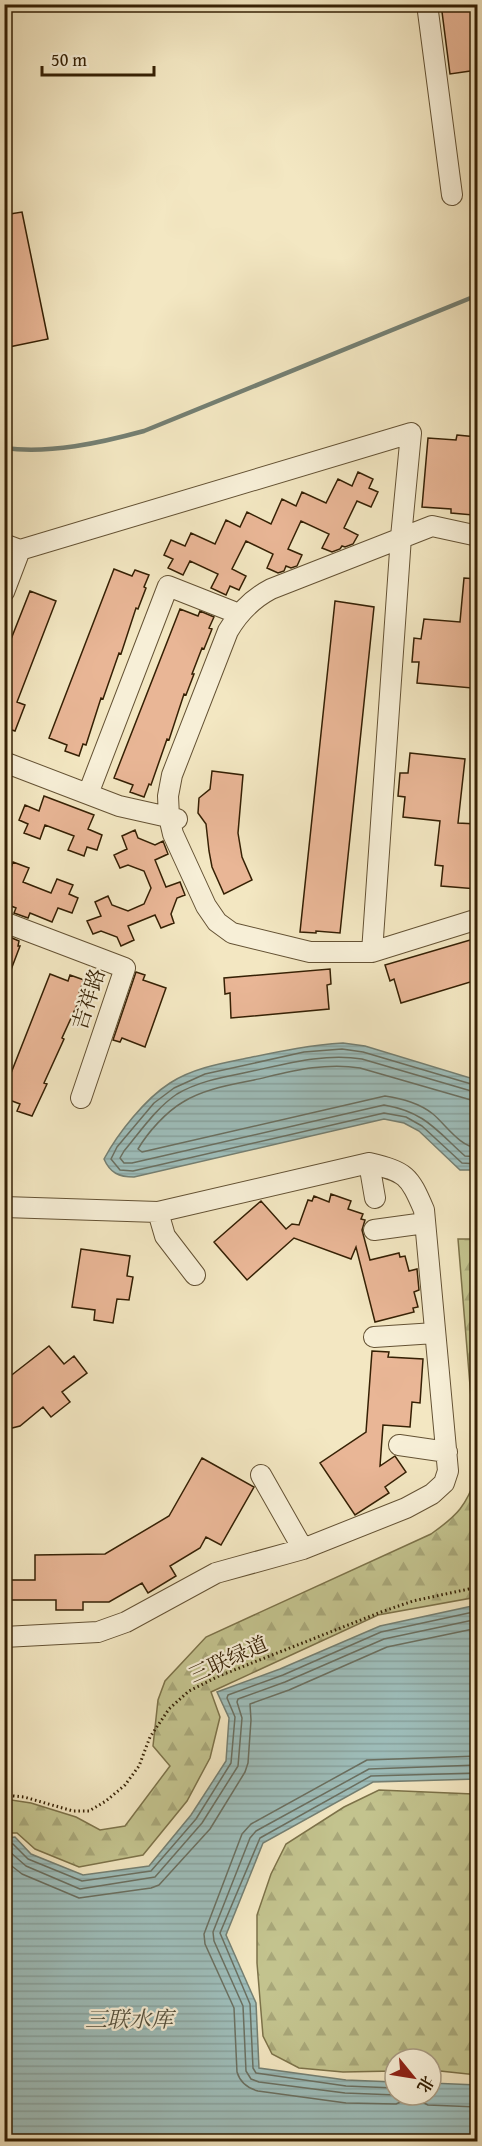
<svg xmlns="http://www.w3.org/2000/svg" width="482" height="2146" font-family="'Gentium Book Plus','Noto Serif SC',serif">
	<defs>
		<pattern id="forest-firs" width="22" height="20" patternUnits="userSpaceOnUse" patternTransform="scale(1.5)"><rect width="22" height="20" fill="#c3c38e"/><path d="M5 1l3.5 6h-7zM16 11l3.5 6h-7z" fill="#a8a779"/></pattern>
		<pattern id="water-rules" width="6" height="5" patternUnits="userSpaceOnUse" patternTransform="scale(1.5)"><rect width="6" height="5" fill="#9ebebb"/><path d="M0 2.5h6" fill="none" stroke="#89a39f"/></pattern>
	</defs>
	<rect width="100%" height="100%" fill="#f3e7c2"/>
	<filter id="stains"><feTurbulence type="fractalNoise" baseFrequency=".00333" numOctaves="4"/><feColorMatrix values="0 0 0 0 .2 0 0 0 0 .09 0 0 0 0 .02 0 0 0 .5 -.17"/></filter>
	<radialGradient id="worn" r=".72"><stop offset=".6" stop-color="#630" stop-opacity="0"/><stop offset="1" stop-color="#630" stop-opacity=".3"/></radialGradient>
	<path fill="url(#forest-firs)" stroke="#7c7249" stroke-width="1.5" d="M458,1239H477V1471Z
		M477,1475V1597L378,1615L211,1692L220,1717L210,1758L187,1801L143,1855L79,1867L35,1849L17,1833H5V1799L31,1803L76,1817L100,1830L125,1826L170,1766L153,1746L158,1700L165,1681L206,1637L431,1534C458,1515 466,1506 477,1475Z
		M379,1790L473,1794L477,1798V2075L431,2070V2059H395V2071L343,2072L299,2068L272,2054L263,2036L257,1963V1915L271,1874L286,1844L344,1807Z"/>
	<path fill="url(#water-rules)" stroke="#747f72" stroke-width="1.5" d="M343,1043L365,1046L477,1080V1170H460L419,1131L404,1123L384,1119L134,1177C119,1177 110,1173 104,1159C118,1133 145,1099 170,1083C192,1069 218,1064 243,1059C277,1052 309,1045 343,1043Z
		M477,1605V1779L373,1782L263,1843L226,1935L256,2003L259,2068L346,2080L395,2082V2095H431V2083L477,2085V2141H5V1838L15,1837L31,1854L83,1875L149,1866L191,1815L226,1761L229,1718L217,1692L280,1669L380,1626Z"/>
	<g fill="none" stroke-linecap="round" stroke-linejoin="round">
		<path stroke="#6a6f60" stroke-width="1.5" d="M478,1086L363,1052L342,1049L304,1052L205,1074L174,1088L154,1103L117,1147L111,1159L120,1170L133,1171L384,1113L406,1117L422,1126L462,1163L478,1164
			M478,1093L362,1059C323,1053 286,1064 248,1072C224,1077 199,1081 177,1094C156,1108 140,1132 124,1151L120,1158L124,1163H132L384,1105C425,1112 436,1130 465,1156L478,1157
			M478,1102L360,1068C323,1062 289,1072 254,1080C230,1085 204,1089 183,1102C166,1112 148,1132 138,1149L142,1152L385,1096C403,1099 419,1103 433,1114C446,1125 460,1147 478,1148
			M478,1756L367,1760L251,1824L242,1834L204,1934L205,1944L234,2008L237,2072C240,2082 247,2088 258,2091L346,2103L396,2104L412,2097L428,2105L478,2107
			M4,1844H13L28,1859L82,1881L151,1871L196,1819L231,1763L235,1717L227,1698L228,1695L283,1675L381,1632L478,1611
			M4,1851L10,1852L26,1866L80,1889L155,1877L202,1823L238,1766L242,1718L237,1702L238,1699L285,1682L384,1639L478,1619
			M4,1860L22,1874L79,1898L151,1888L159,1885L210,1829L245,1772L248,1763L251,1720L250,1704L289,1690L387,1647L478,1628
			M395,2088L346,2086L256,2073L253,2068L250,2004L220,1933L260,1838L371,1776L478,1773
			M396,2095L345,2093L259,2082L251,2079L246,2071L243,2006L214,1941L213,1932L250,1838L256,1831L369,1769L478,1765"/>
		<path stroke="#747f72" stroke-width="4.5" d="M4,448C50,454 100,443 144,431L478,295"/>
	</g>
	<path fill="#e9b696" stroke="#352004" stroke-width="1.5" d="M441,4H477V70L450,74Z
		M22,212L48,339L4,348V215Z
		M457,435L477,437L473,515L451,513V509L422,507L428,438L456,440Z
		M358,472L373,479L369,488L378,492L371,507L357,501L344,528L358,535L353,544L345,547L342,546L340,549L332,552L322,548L329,534L301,521L288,549L302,555L297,566L291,568L286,566L284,571L278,573L267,568L273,554L246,541L232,569L246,576L239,590L230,586L226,595L211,588L218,574L190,561L183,575L168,568L173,559L164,555L171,540L185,546L191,533L215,544L226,520L240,527L247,512L271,524L282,499L296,506L302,492L326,503L338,479L352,486Z
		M114,569L132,576L135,570L149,575L144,587L146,588L138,609L136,608L121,654L119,653L103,699L101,698L86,745L83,744L79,756L65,751L67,745L49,738Z
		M464,578L477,579V634L472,688L417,683L419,662H412L414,638L421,639L424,619L460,622Z
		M30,591L56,601L17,702L25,705L15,731L6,728L5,731L4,657Z
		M335,601L374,607L340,933L316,931V933L300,932Z
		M180,609L198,616L200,611L214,617L209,628L212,629L204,649L202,648L192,674H194L186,695L184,694L169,740L167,739L151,785L149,784L144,797L130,792L133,785L114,778Z
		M410,753L465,759L458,823L477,824V889L441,886L443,866L435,865L440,821L403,817L405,797L398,796L400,773H408Z
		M212,771L243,775L238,833L242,857L252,880L224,894L212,867L209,851L206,824L198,813L199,798L210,789Z
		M44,796L94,815L88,829L102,835L97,850L87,847L84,856L68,850L74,836L45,825L40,839L24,833L28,824L19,820L25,805L39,811Z
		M135,830L138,838L155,845L163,841L168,854L155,860L166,887L180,882L185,895L177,898L171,914L174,923L161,928L155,915L128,926L134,940L121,946L117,937L101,931L93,934L87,921L101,916L95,902L108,896L112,905L128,911L144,904L151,888L144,871L128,865L120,868L114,855L127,849L122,836Z
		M13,862L29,868L23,882L51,893L57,879L73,885L69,894L78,898L72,913L58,908L52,922L30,913L28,918L14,913L16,908L4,903L7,894L4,889V869L10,871Z
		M5,935L19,941L18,946H20L6,983Z
		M477,938V980L401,1003L394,979L390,981L385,965Z
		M330,969L331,984L327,985L329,1009L231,1018L230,993L225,994L224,978Z
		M136,972L145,975L143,980L166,988L145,1047L122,1038L120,1042L113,1040Z
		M50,974L68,981L70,975L84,980L79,992L82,994L62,1038L64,1039L44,1083L47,1084L32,1116L17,1111L20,1104L4,1098V1091Z
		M331,1194L351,1201L348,1209L363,1214L361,1219L365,1220L362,1230L370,1260L399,1253L400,1257L405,1256L409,1271L417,1269L419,1290L414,1292L418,1307L413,1308L414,1312L375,1322L356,1247L351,1259L294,1238L247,1280L214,1242L261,1201L286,1229L292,1224L299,1225L308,1200L312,1201L314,1196L329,1202Z
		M81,1249L130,1256L127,1276L133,1277L129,1300L117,1299L113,1323L94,1320L95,1310L72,1307Z
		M49,1346L64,1364L74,1356L87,1373L62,1392L70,1402L51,1417L43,1407L20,1426L4,1430V1381Z
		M372,1351L389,1352L388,1357L423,1359L420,1403L412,1402L410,1427L383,1425L380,1466L395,1456L406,1472L385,1487L389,1493L355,1515L320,1463L366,1432Z
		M202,1458L254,1487L221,1545L206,1537L200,1548L170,1566L176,1576L148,1593L142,1583L109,1602H83V1610H56V1600H4V1580H35V1555L105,1554L169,1516Z"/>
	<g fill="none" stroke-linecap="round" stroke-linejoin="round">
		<defs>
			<path id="minor" d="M427,4L452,195
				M478,536L432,526L271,589C252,599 239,612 228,631L172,775L168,796L169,817L173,834L206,906L217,922L232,933L310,952H372L478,919
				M4,544L20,550L411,433L401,537L372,952
				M4,592L20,550
				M4,762L119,806L177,819
				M88,794L168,586L239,614
				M4,922L125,968L81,1098
				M369,1163L375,1198
				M4,1207L158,1212L369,1163C406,1172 409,1175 424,1210L448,1471L444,1483L432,1494L406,1508L303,1549L216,1573L126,1622L98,1632L4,1637
				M158,1212L165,1236L195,1275
				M374,1230L425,1223
				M374,1337L435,1333
				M399,1445L447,1452
				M261,1475L303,1549"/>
		</defs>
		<use href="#minor" stroke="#645234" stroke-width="22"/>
		<path stroke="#352004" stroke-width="3" stroke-dasharray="1.5 3" stroke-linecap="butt" d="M4,1795L24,1797L73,1811H89L106,1801L125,1785L139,1766L150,1737L169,1709L189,1691L219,1676L381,1612L413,1601L478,1587"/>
		<use href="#minor" stroke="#f7efd7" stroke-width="20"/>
	</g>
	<g text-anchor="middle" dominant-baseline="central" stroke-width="4.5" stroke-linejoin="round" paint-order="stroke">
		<g font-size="21" fill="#352004" stroke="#f7efd7">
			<text transform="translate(88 999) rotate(-72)">吉祥路</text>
			<text transform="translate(228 1659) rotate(-24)">三联绿道</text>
		</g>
		<g font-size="22" font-style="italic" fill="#544f3b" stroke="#f7efd7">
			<text x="129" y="2019">三联水库</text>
		</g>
	</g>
	<rect width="482" height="2146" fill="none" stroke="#f3e7c2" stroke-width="24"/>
	<rect x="6" y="6" width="470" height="2134" fill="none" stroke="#352004" stroke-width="3"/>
	<rect x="12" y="12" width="458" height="2122" fill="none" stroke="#352004" stroke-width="1.5"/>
	<g transform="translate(413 2077) rotate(120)"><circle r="28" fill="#f7efd7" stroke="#a99c83" stroke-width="1.5"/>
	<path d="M0-4.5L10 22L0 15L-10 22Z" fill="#8f2418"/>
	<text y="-9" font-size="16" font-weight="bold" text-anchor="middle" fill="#352004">北</text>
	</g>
	<path d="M42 66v9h112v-9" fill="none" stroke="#352004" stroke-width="3"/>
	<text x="51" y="66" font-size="18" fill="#352004" stroke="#f7efd7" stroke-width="4.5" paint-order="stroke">50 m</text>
	<rect width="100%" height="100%" filter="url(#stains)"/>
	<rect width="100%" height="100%" fill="url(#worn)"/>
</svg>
